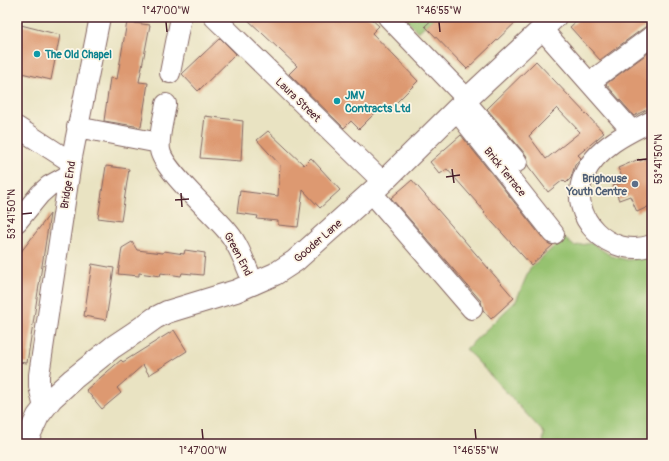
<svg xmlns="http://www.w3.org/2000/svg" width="669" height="461" font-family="Pangolin,sans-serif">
	<rect width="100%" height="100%" fill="#fcf5e5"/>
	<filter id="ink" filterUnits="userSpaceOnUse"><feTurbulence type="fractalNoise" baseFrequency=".025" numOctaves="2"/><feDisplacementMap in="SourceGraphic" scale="8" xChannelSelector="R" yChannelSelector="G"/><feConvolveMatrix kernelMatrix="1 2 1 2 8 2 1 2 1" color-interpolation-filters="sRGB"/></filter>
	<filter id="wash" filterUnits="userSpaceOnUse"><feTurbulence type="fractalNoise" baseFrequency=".012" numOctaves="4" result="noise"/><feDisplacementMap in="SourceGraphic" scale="16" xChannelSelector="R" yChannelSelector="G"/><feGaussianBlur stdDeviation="0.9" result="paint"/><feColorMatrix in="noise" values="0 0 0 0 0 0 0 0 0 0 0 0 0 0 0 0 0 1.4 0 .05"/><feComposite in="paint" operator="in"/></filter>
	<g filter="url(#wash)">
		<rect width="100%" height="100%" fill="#e9e3c2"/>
		<path fill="#96c26f" stroke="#70704d" d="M404,17H435L418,32Z
			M564,238L574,246L592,243L611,256L628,260L652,256V444H543L544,433L466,349L516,301L530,268Z"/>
		<g id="blocks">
			<path fill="#dd9971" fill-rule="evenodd" d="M245,17H369L379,26L372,33L418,81L388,111L382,106L359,129L351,121L344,128L289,74L297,66Z
				M435,17H521L467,69L425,26Z
				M581,17H652V25L645,27L600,60L570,27Z
				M127,22L150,25L139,82L148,83L141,127L104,121L110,78L117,79Z
				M17,24L60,35L51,80L17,72Z
				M220,38L236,54L198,91L182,74Z
				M652,50V107L634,116L606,84Z
				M536,61L604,133L578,155L581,158L575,165L571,178L566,183L563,180L548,192L528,166V160L526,155L487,109ZM557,108L580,132L546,159L529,136Z
				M205,116L243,121L241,161L200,158Z
				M268,131L304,165L311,158L340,190L320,208L303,190L298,227L278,225V221L257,219L258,216L237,213L240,191L278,196L280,165L257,140Z
				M461,135L545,241L549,244L553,245L531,265L484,213L485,212L447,169L440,174L430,162Z
				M652,156V205L637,212L630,196L619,200L613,186L624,182L618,168L639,159L640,161Z
				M106,166L129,169L121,221L98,218Z
				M412,180L514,298L491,319L483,310L481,301L391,198Z
				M50,214L27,363L17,362V257Z
				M132,242L137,250L163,253L164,251L184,254L185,250L205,253L203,275L182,273L181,276L161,273L160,276L139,273V276L118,274L122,248Z
				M92,264L114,268L106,320L84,316Z
				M174,330L187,351L149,375L143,365L117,388L121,393L102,409L86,390L121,360L123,362Z"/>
		</g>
	</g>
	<g filter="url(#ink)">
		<use href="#blocks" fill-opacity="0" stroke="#826460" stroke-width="1"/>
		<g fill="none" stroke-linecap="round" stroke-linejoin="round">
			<defs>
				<path id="street" d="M214,17L383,182
					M388,17L467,99
					M542,29L632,131
					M170,73L181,17
					M590,82L652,36
					M465,101L517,162
					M166,104C164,117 158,137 160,150C163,170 213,213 228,232C240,246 246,267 254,284
					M456,110L554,234
					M652,121C627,133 596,148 584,175C566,217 610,260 652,245
					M17,127L71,162
					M77,127L159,143
					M371,192L472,309
					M17,222L40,194L49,186L69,175
					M44,408L39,386V375L71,162L100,17"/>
				<path id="secondary" d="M25,444L38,416L52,398L73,379L113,347L134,333L155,318L167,312L236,291L275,274L295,261L383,182L467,99L555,17"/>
			</defs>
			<use href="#street" stroke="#826460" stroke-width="22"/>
			<use href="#secondary" stroke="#826460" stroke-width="24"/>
			<use href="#street" stroke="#fff" stroke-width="20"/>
			<use href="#secondary" stroke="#fff" stroke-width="22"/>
		</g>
	</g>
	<path fill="none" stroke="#4a1f2b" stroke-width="1.5" d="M166,22L167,32M439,22L440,32M637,160L647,159M452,169L454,183M446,177L460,175M181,193L182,207M175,200L189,199M22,214L32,213M202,429L203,439M475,429L476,439"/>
	<g fill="#0f9aa8" stroke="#fcf5e5" stroke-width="1.5">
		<circle cx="37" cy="54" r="4"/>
		<circle cx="337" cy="101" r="4"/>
	</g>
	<circle fill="#5c6f8a" stroke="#fcf5e5" stroke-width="1.5" cx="635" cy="184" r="4"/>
	<g text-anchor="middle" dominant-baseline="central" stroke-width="3.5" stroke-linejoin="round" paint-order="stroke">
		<g font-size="11" font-weight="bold" fill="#0d838f" stroke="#fcf5e5" text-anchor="start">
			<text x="45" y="54">The Old Chapel</text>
			<text x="345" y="95">JMV<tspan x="345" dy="13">Contracts Ltd</tspan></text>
		</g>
		<g font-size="11" fill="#4a1f2b" stroke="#fcf5e5">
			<text transform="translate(298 100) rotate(44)">Laura Street</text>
			<text transform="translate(505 172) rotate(51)">Brick Terrace</text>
			<text transform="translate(68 185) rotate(-81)">Bridge End</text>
			<text transform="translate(318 241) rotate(-41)">Gooder Lane</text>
			<text transform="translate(238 254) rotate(62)">Green End</text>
		</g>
		<g font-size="11" font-weight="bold" fill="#4e5e75" stroke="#fcf5e5" text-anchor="end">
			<text x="627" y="178">Brighouse<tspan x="627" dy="13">Youth Centre</tspan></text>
		</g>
	</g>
	<rect width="669" height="461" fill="none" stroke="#fcf5e5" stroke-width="44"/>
	<rect x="22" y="22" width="625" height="417" fill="none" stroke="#4a1f2b" stroke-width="1.5"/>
	<g font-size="10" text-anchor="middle" fill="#4a1f2b">
		<text x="166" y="14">1°47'00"W</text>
		<text x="439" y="14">1°46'55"W</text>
		<text transform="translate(658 159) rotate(-90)" y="4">53°41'50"N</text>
		<text transform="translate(11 214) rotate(-90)" y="4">53°41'50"N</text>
		<text x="203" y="454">1°47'00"W</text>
		<text x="476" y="454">1°46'55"W</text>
	</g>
</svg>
